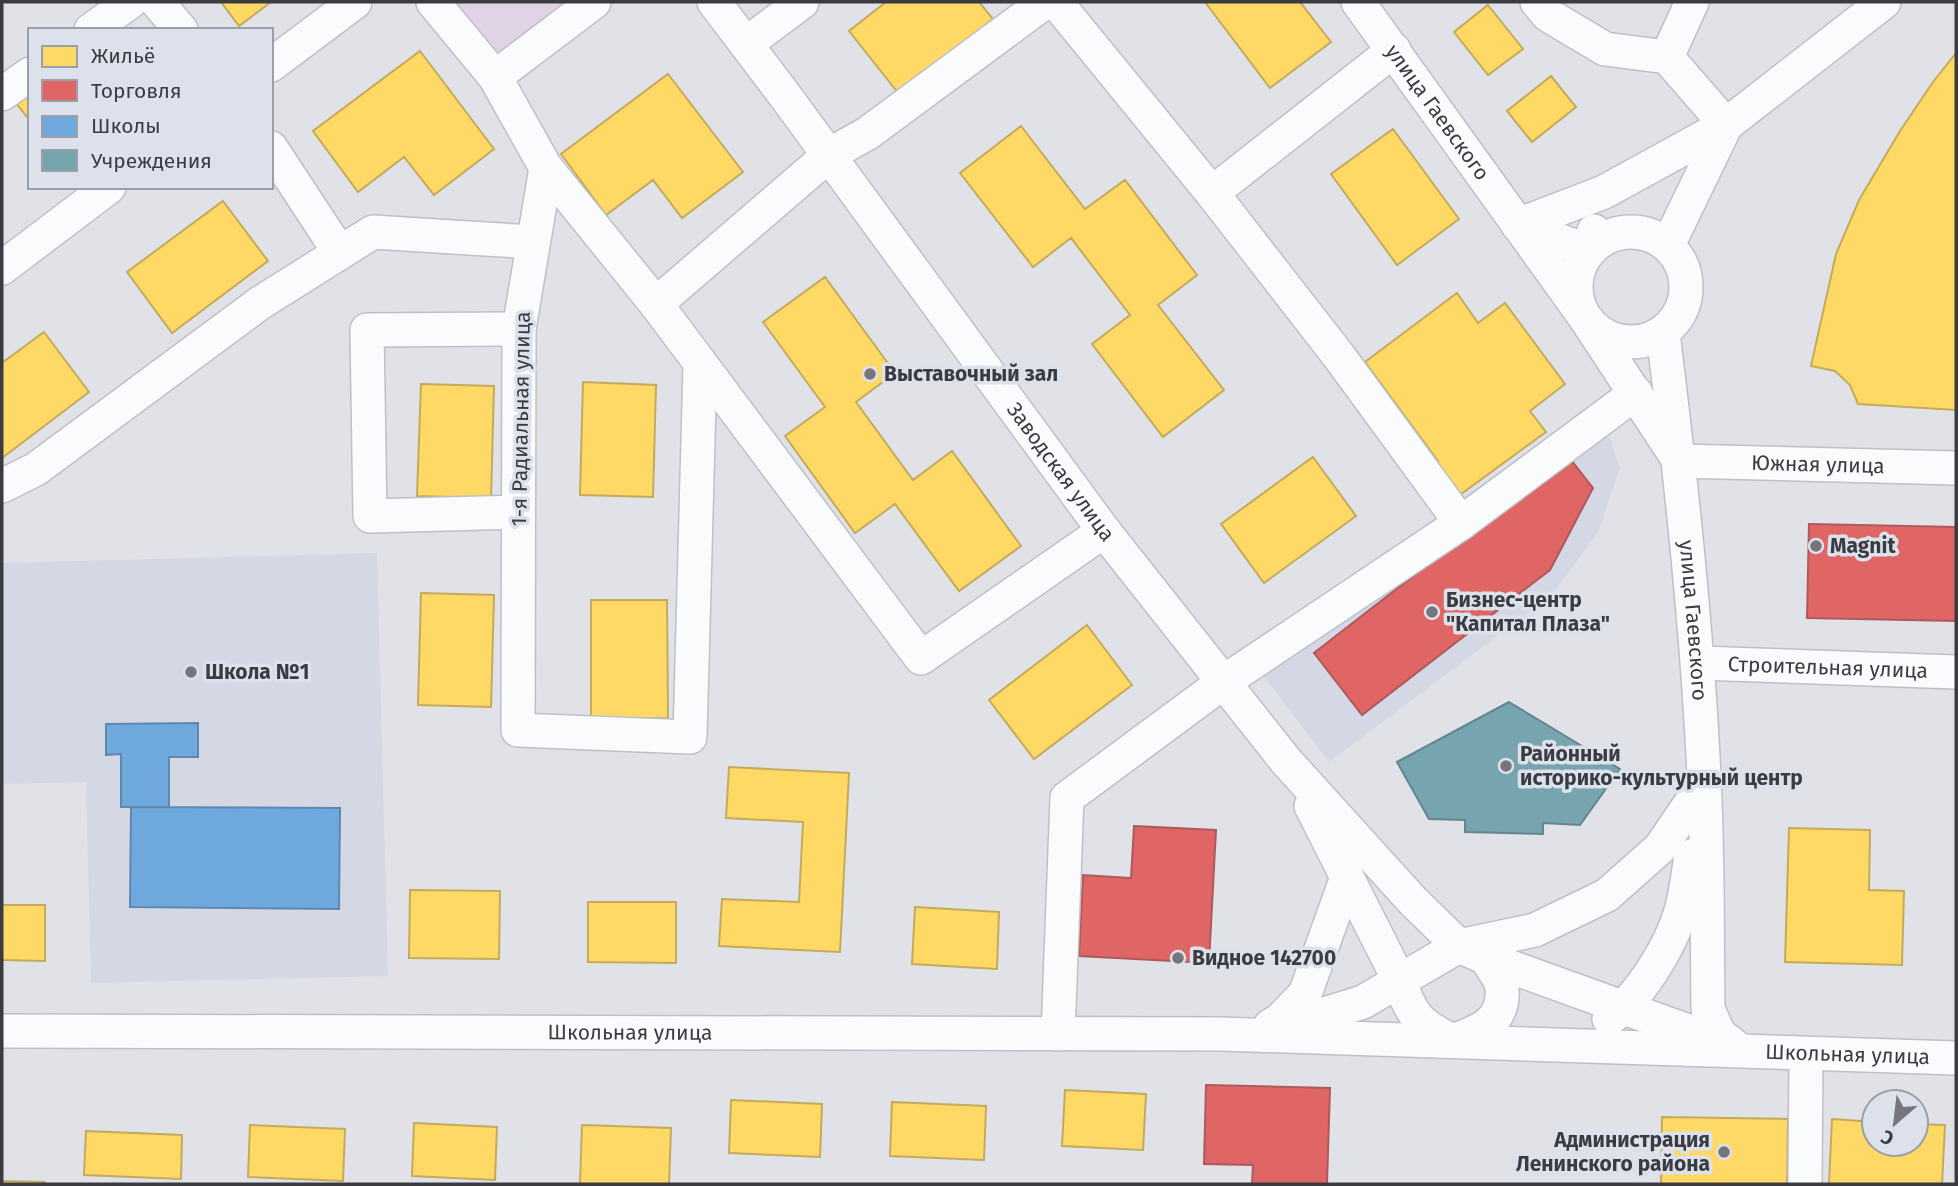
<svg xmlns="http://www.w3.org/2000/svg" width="1958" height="1186" font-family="'Fira Sans',sans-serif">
	<rect width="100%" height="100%" fill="#e0e2e8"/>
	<path fill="#d4d8e5" d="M1597,402L1620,468L1598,532L1553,594L1329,762L1246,653Z
		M377,553L388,976L91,983L86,782L2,784V563Z"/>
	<path fill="#e0d3e6" d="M455,2H568L497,57Z"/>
	<path fill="#ffd966" stroke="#c4aa5b" stroke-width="2" d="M221,2H271L239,26Z
		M886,2H979L993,19L899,94L849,31Z
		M1205,2H1300L1331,42L1270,88Z
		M1488,5L1523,49L1488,75L1454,32Z
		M420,51L494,149L434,195L404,157L358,192L313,131Z
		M1956,53V410L1858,404L1850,385L1835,371L1811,366L1836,254L1859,200L1900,131L1933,82Z
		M668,74L743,172L682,218L653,180L606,215L561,154Z
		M1551,76L1576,107L1532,142L1507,111Z
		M30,86V121L13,99Z
		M1021,126L1085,209L1125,180L1197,275L1158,305L1224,390L1163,437L1092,344L1130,315L1071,238L1033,267L960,173Z
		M1393,129L1459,219L1397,265L1331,174Z
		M223,201L268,261L172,333L127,272Z
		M825,277L895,373L856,402L913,480L952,451L1021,546L959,591L895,504L855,533L785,436L825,407L763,322Z
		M1457,293L1478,323L1505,303L1565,384L1530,411L1546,432L1457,497L1433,465L1438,461L1365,362Z
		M44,332L89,392L2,458V363Z
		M583,382L656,385L653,497L580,495Z
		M421,384L494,386L491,498L417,496Z
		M1313,457L1356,516L1264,583L1221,524Z
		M421,593L494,595L491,707L418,705Z
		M591,600H667L668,718L591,719Z
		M1087,625L1132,685L1034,759L989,700Z
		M729,767L849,773L840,952L719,946L722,899L799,902L803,822L726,818Z
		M1789,828L1870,830L1869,890L1904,891L1902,965L1785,962Z
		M410,890L500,891L499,959L409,958Z
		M588,902H676V963L588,962Z
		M2,905H45V961L2,960Z
		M915,907L999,912L997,969L912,964Z
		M1065,1090L1146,1094L1143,1150L1062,1146Z
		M731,1100L822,1104L820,1157L729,1153Z
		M892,1102L986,1106L984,1160L890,1156Z
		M1662,1117L1788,1119L1787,1184H1661Z
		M1832,1119L1874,1122V1144H1916V1124L1945,1125L1942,1184H1829Z
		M414,1123L497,1127L495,1180L412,1176Z
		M250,1125L345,1129L343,1181L248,1177Z
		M582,1125L671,1128L669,1184H580Z
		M86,1131L182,1135L181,1179L84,1175Z
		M2,1181L45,1182V1184H2Z"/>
	<path fill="#e06666" stroke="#ae595b" stroke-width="2" d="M1568,456L1593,488L1550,570L1362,715L1314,653Z
		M1809,524L1956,527V621L1807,618Z
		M1134,826L1216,830L1209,963L1079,956L1083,875L1131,878Z
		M1206,1085L1330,1088L1327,1184H1252L1253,1165L1204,1164Z"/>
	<path fill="#6fa8dc" stroke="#5f88ae" stroke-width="2" d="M198,723V757H169V807H121V754L106,755V724Z
		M131,807L340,808L339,909L130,907Z"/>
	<path fill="#76a5af" stroke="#64868e" stroke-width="2" d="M1509,702L1620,769L1580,825L1543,823V834L1465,832V820L1429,819L1397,762Z"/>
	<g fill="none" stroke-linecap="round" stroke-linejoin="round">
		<defs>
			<g id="minor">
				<path d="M157,2L181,30"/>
				<path d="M433,2L495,77L546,168L519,329L518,730L690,737L700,366"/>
				<path id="s1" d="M714,2L786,97L1104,531L1286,761L1412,900L1459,946L1486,958L1713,1040"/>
				<path d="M1056,2L1212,193L1394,50"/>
				<path id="s2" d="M1358,2L1584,316L1674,453"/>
				<path d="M1537,2L1548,15L1605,49L1667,57L1726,125"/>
				<path d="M91,30L130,2"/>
				<path d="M746,44L802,2"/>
				<path d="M1667,57L1692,2"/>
				<path d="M271,65L355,2"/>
				<path d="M495,77L594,2"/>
				<path d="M2,94L30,74"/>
				<path d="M271,148L340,253"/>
				<path d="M546,168L656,304L921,658L1104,531"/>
				<path d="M1212,193L1338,355L1461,523L1636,393"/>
				<path d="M1518,225L1604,192L1726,125L1884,2"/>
				<path d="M1518,225L1588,251L1594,231"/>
				<circle cx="1631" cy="287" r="55"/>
				<path d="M1668,245L1726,125"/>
				<path d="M2,268L109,187"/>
				<path d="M656,304L829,155L868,133L1045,2"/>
				<path id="s3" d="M1663,333C1681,480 1697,627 1704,776C1708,853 1707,931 1708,1009L1719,1034L1737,1048"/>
				<path id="s4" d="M1680,461L1956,468"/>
				<path d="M2,486L36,469L260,303L373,232L533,242"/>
				<path d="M518,512L370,516L367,330L519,329"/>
				<path id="s5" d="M1698,663L1956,672"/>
				<path d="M1311,806L1400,982C1412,1017 1420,1025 1453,1041C1480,1031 1505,1022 1502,988C1501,979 1491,967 1486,958"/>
				<path d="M1609,1019C1639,998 1671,946 1681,911C1686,893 1688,874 1691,856"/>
				<path d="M1270,1026L1280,1020L1305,994L1347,877"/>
				<path d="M1280,1028L1363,1002L1459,946L1535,930L1607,895L1660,848L1705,782"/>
				<path id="s6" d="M2,1031L1221,1034L1956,1058"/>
				<path d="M1058,1034L1067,798L1225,681L1461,523"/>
				<path d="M1805,1184L1806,1054"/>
			</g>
		</defs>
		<use href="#minor" stroke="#bfc0c5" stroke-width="36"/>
		<use href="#minor" stroke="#fafbfc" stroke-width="33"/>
	</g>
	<g fill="#74767b" stroke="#dce1ec" stroke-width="2.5">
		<circle cx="870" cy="374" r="7"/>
		<circle cx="1816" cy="546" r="7"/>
		<circle cx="1432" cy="612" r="7"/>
		<circle cx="191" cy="672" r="7"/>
		<circle cx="1506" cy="766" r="7"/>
		<circle cx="1178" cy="958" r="7"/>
		<circle cx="1724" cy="1152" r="7"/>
	</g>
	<g text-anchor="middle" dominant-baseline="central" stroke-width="7" stroke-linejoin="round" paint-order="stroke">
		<g font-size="21" fill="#3a3c41" stroke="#dce1ec">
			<text stroke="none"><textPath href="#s2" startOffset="136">улица Гаевского</textPath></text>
			<text transform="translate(521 419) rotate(-89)">1-я Радиальная улица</text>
			<text stroke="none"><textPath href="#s4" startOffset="138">Южная улица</textPath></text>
			<text stroke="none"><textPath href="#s1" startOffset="584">Заводская улица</textPath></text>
			<text stroke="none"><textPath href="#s3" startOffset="289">улица Гаевского</textPath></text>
			<text stroke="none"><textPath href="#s5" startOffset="130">Строительная улица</textPath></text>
			<text stroke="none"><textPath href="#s6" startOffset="628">Школьная улица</textPath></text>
			<text stroke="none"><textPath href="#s6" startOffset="1846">Школьная улица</textPath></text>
		</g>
		<g font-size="21" font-weight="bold" fill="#3a3c41" stroke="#dce1ec" text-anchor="start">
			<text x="884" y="374">Выставочный зал</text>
			<text x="1830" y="546">Magnit</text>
			<text x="1446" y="600">Бизнес-центр<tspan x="1446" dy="24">"Капитал Плаза"</tspan></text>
			<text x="205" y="672">Школа №1</text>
			<text x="1520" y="754">Районный<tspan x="1520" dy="24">историко-культурный центр</tspan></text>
			<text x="1192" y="958">Видное 142700</text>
			<text x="1710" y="1140" text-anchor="end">Администрация<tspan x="1710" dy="24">Ленинского района</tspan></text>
		</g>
	</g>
	<rect width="1958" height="1186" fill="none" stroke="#3a3c41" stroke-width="7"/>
	<rect x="28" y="28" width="245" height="161" fill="#dce1ec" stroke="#9b9fa8" stroke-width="2"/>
	<rect x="42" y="46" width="35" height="21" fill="#ffd966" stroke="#9b9fa8" stroke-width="2"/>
	<text x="91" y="63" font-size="21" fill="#3a3c41">Жильё</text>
	<rect x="42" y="80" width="35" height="21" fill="#e06666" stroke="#9b9fa8" stroke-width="2"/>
	<text x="91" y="98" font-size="21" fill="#3a3c41">Торговля</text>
	<rect x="42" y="116" width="35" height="21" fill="#6fa8dc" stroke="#9b9fa8" stroke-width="2"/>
	<text x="91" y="133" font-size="21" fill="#3a3c41">Школы</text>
	<rect x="42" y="150" width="35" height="21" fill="#76a5af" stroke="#9b9fa8" stroke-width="2"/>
	<text x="91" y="168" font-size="21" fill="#3a3c41">Учреждения</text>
	<g transform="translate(1895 1123) rotate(208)"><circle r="33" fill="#dce1ec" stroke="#9b9fa8" stroke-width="2"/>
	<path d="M0-5L12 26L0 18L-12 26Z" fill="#74767b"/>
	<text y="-10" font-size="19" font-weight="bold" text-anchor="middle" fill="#3a3c41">С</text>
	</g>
</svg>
